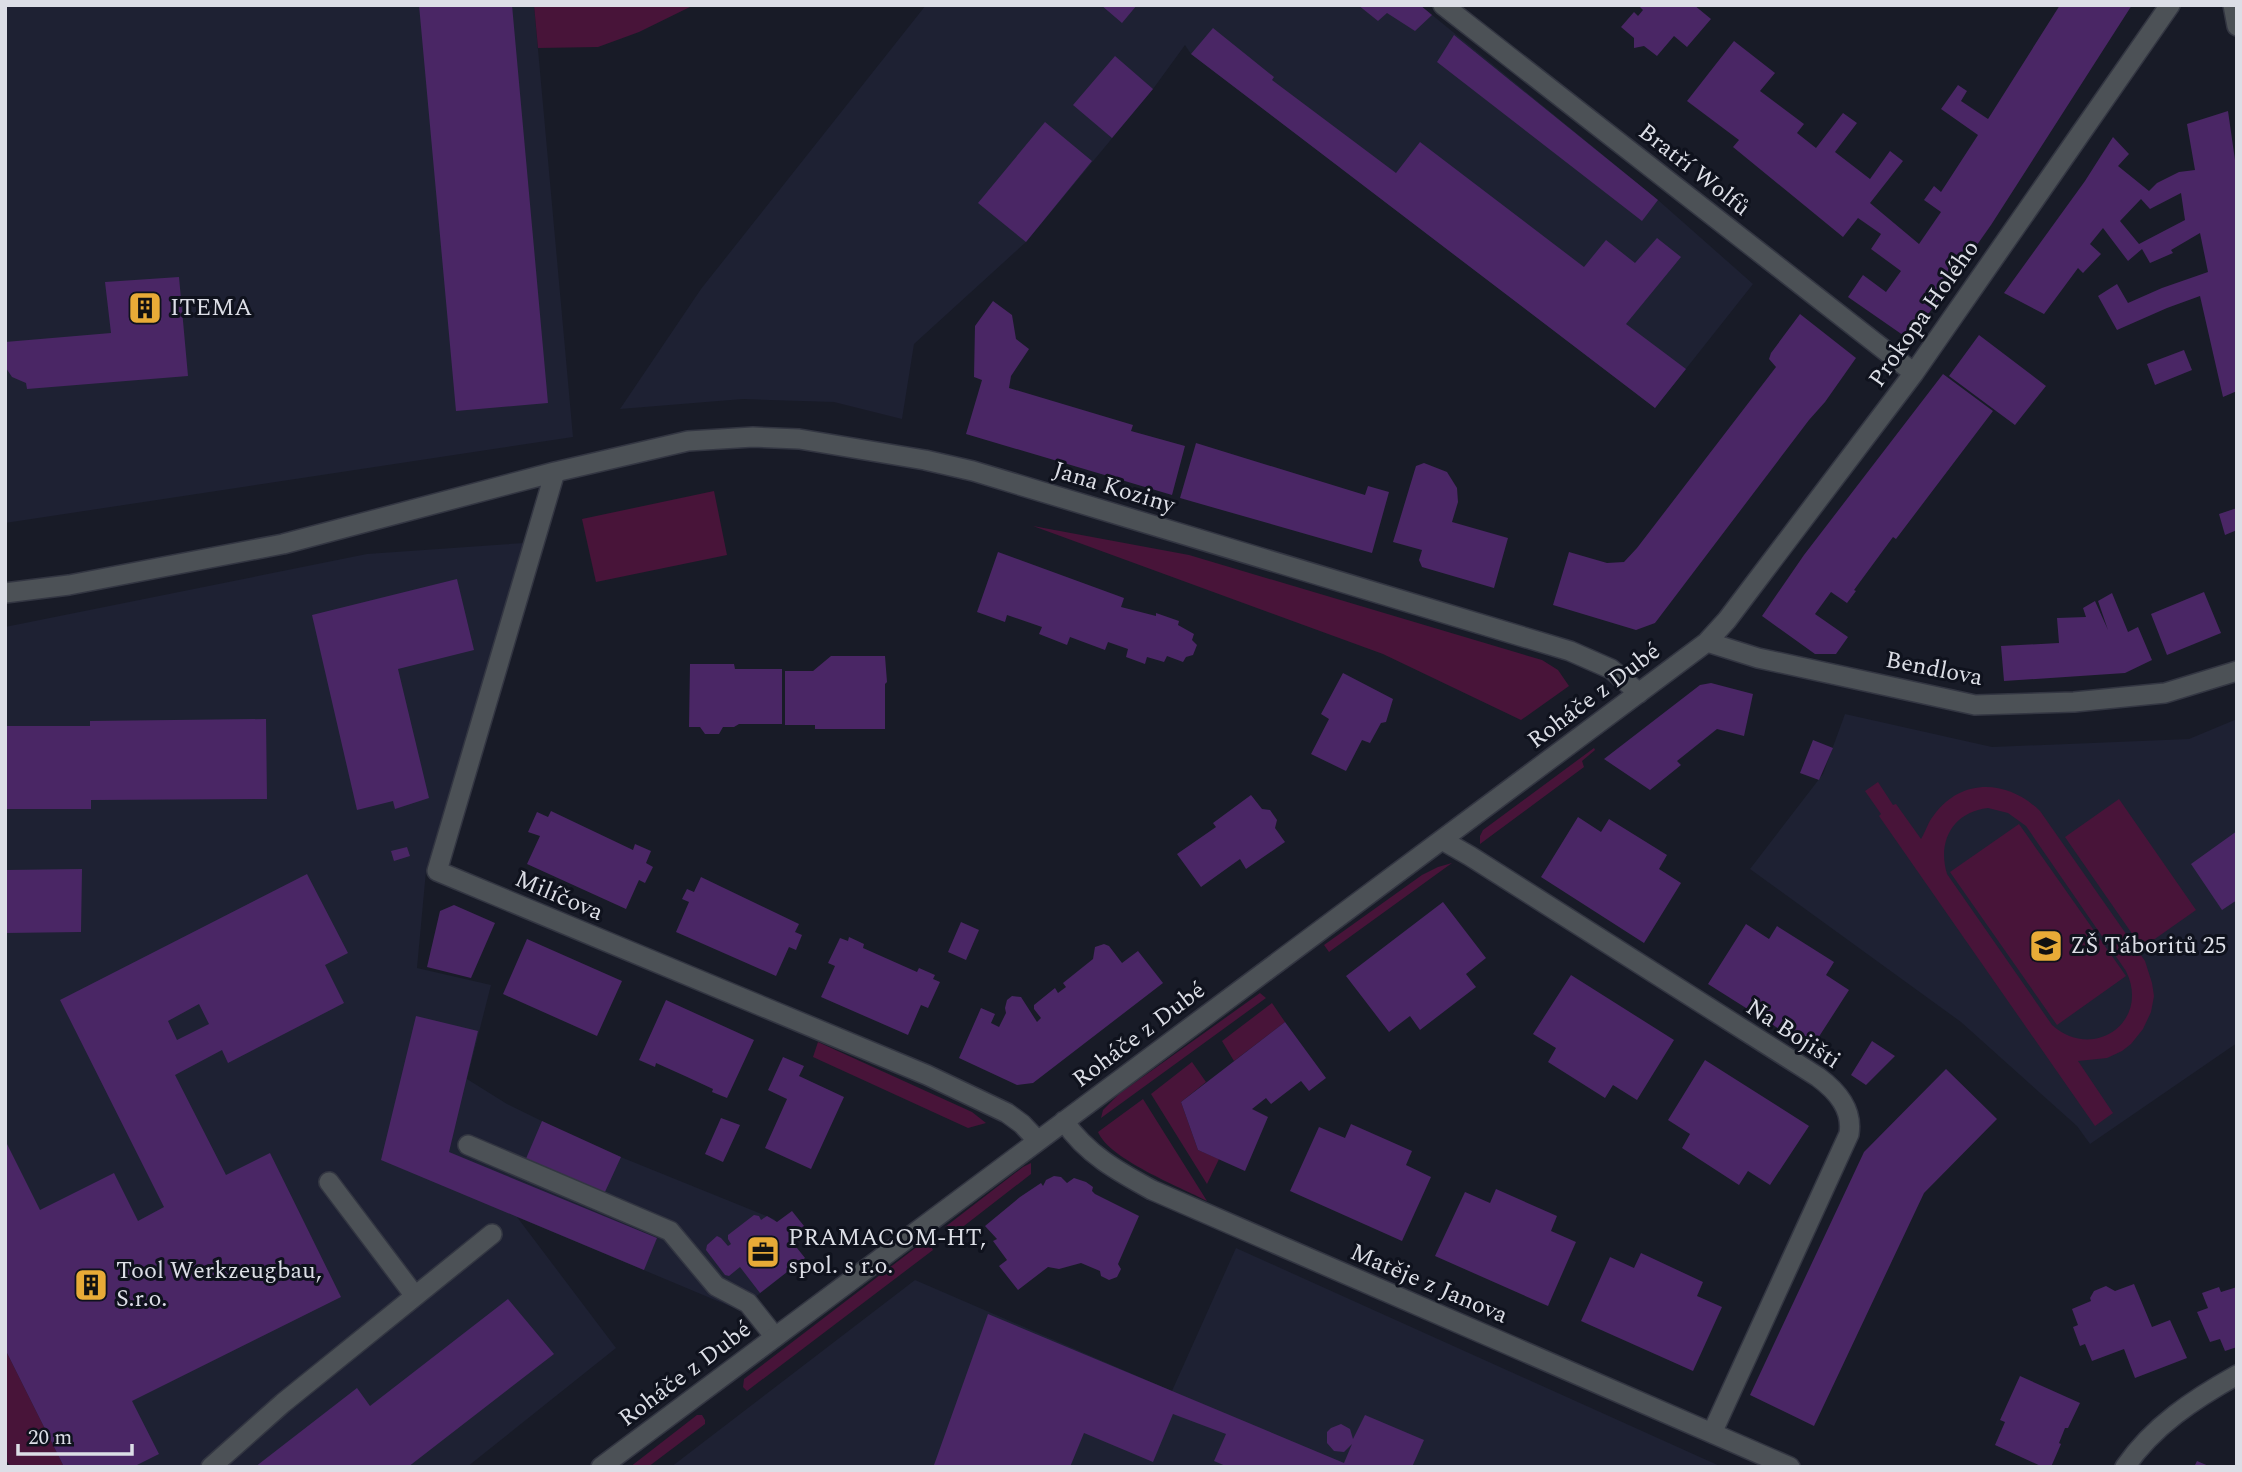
<svg xmlns="http://www.w3.org/2000/svg" width="2242" height="1472" font-family="Spectral,serif">
	<rect width="100%" height="100%" fill="#181b27"/>
	<path fill="#1e2133" d="M5,5H534L573,437L5,523Z
		M926,5H1420L1658,200L1753,284L1655,408L1191,54L1185,45L1153,89L1026,242L914,344L902,419L834,402L743,399L620,409L701,289Z
		M524,543L426,871L417,968L491,985L467,1079L507,1104L591,1145L774,1219L805,1258L739,1310L517,1217L616,1348L467,1467H66L5,1343V627L367,554Z
		M1845,714L1992,747L2189,739L2237,719V1043L2090,1144L2077,1126L1961,1022L1750,869L1823,774Z
		M1236,1248L1722,1467H671L915,1280L1172,1391Z"/>
	<path fill="#481439" fill-rule="evenodd" d="M534,5H694L639,32L598,47L538,48Z
		M714,491L727,555L596,582L582,519Z
		M1033,526L1189,555L1542,660L1558,670L1569,686L1521,720L1383,654Z
		M1594,748L1595,750L1582,761L1584,767L1480,844V836L1483,830Z
		M1878,782L1893,805L1896,804L1921,839C1926,831 1928,822 1934,815C1962,777 2008,780 2040,811L2145,961L2152,983L2154,996L2151,1012L2143,1029L2131,1044L2122,1051L2107,1058L2078,1061L2113,1113L2095,1126L1879,816L1881,814L1865,791ZM1988,808L2008,813L2026,826L2126,971C2151,1022 2093,1062 2052,1025L1947,874C1937,841 1953,812 1988,808Z
		M2119,799L2196,910L2142,948L2065,837Z
		M2019,824L2126,976L2057,1025L1950,872Z
		M1452,863L1329,952L1324,945L1422,875L1438,867Z
		M1260,993L1266,998L1101,1118L1103,1110L1119,1094Z
		M1272,1003L1285,1022L1234,1061L1222,1041Z
		M818,1042L972,1112L986,1123L968,1128L813,1057Z
		M1192,1062L1206,1082L1181,1102L1198,1150L1219,1159L1207,1184L1151,1094Z
		M1143,1099L1207,1201C1180,1187 1109,1159 1098,1132Z
		M1031,1163V1174L951,1236L945,1227L1023,1167Z
		M927,1239L933,1250L747,1391L743,1387L744,1379Z
		M5,1349L64,1467H11L5,1459Z
		M697,1415H702L705,1420V1424L648,1467H630Z"/>
	<path fill="#4a2665" fill-rule="evenodd" d="M419,5H512L548,403L456,411Z
		M1101,5H1137L1122,23Z
		M1358,5H1420L1432,15L1415,31L1387,13L1378,21Z
		M1638,5H1694L1711,19L1687,47L1674,36L1657,56L1644,46L1634,48V38L1621,27L1634,12L1638,16L1643,10Z
		M2060,5H2132L1991,225L1910,340L1848,297L1863,275L1886,292L1901,271L1871,249L1881,234L1858,218L1843,237L1733,147L1739,140L1687,101L1734,41L1775,73L1760,91L1804,124L1797,133L1816,148L1843,113L1857,123L1835,152L1870,179L1890,151L1903,161L1870,203L1919,244L1941,212L1924,200L1934,186L1941,192L1978,135L1941,109L1958,85L1967,91L1961,101L1988,119Z
		M1213,28L1274,77L1272,80L1396,173L1420,142L1584,267L1606,240L1635,263L1657,238L1681,257L1626,324L1686,369L1655,408L1191,54Z
		M1454,35L1658,200L1642,221L1437,62Z
		M1115,56L1153,89L1112,138L1073,105Z
		M2228,111L2237,174V391L2223,397L2200,296L2167,308L2117,330L2098,296L2117,284L2128,303L2162,288L2208,272L2200,233L2171,250L2173,253L2150,263L2142,249L2128,261L2103,228L2090,244L2101,254L2083,273L2078,268L2044,314L2004,293L2085,181L2113,137L2129,154L2118,166L2149,191L2157,183L2179,172L2195,170L2187,124ZM2181,193L2185,220L2139,244L2120,221L2141,199L2150,209Z
		M1045,122L1092,161L1026,242L978,203Z
		M179,277L188,376L27,389L26,383L12,377L6,368L5,342L111,333L105,282Z
		M993,301L1012,315L1016,339L1029,349L1011,376L1009,388L1133,425L1131,431L1185,446L1172,495L966,434L982,380L974,377L975,326Z
		M1800,314L1856,358L1825,402L1809,420L1655,623L1636,630L1553,605L1569,552L1607,563L1624,562L1637,548L1776,367L1769,359L1771,353Z
		M1979,335L2046,386L2015,425L1949,376Z
		M2184,350L2192,370L2155,385L2147,364Z
		M1943,374L1993,411L1896,539L1893,537L1854,590L1856,591L1847,603L1831,592L1815,614L1848,637L1836,654H1815L1762,616L1804,555Z
		M1196,443L1365,495L1368,486L1389,492L1372,553L1180,498Z
		M1424,463L1447,472L1457,488L1458,502L1452,522L1508,538L1494,588L1422,567L1419,560L1422,550L1393,542L1416,466Z
		M2237,508V530L2225,535L2219,514Z
		M998,552L1124,598L1121,607L1156,616V613L1179,621L1178,625L1194,634L1192,640L1197,645L1193,655L1186,657L1183,662L1167,656L1164,662L1147,657L1145,664L1126,657L1128,649L1108,642L1105,650L1070,637L1067,645L1039,634L1042,627L1007,615L1005,622L977,612Z
		M457,579L474,650L398,669L429,798L395,809L393,801L357,810L312,615Z
		M2204,592L2221,633L2167,655L2151,614Z
		M2112,593L2128,632L2138,627L2152,660L2125,673L2004,681L2001,646L2059,643L2057,618L2086,617L2083,608L2095,601L2108,630L2098,601Z
		M831,656H885L887,682L885,684V729H815V725H785V671H813Z
		M690,664H734L735,669H782V724H739L734,727H723L719,734H705L700,727H689Z
		M1343,673L1393,699L1386,722L1381,723L1370,743L1362,740L1346,771L1311,754L1329,719L1321,714Z
		M1711,683L1753,694L1744,736L1717,729L1677,761L1681,765L1650,790L1604,759L1700,685Z
		M266,719L267,799L91,800V809H5V726H90V721Z
		M1813,740L1833,748L1819,780L1800,773Z
		M1251,795L1262,809L1270,810L1277,820L1275,828L1285,842L1246,869L1240,859L1201,887L1177,854L1216,827L1213,823Z
		M551,811L633,850L635,844L651,851L646,863L653,867L645,883L639,880L626,909L527,864L540,836L528,832L537,812L548,817Z
		M1578,817L1601,832L1609,819L1667,855L1659,869L1681,883L1644,943L1541,877Z
		M2237,831V900L2222,910L2191,864Z
		M407,847L410,856L394,861L391,851Z
		M82,869L81,932L5,933V870Z
		M307,874L348,953L325,965L344,1003L228,1063L222,1050L175,1075L226,1175L270,1153L341,1297L132,1401L159,1454L133,1467H64L5,1349V1140L40,1210L114,1173L138,1221L164,1207L60,1000ZM199,1004L209,1024L177,1040L168,1021Z
		M701,877L799,924L795,932L802,935L796,950L789,947L776,976L676,932L689,902L682,899L687,889L694,892Z
		M1443,902L1486,958L1466,974L1476,987L1420,1030L1410,1016L1389,1032L1346,976Z
		M454,905L495,923L471,978L427,967L440,911Z
		M961,922L979,930L966,960L948,952Z
		M1746,924L1769,939L1777,926L1834,962L1826,975L1849,990L1811,1049L1708,984Z
		M849,937L864,944L863,948L917,972L919,968L935,975L933,979L940,982L928,1008L921,1005L908,1035L821,997L835,966L828,963L840,938L848,941Z
		M527,939L622,981L597,1036L503,994Z
		M1104,944L1109,946L1122,963L1138,951L1163,983L1033,1083L1017,1085L959,1058L981,1008L995,1014L991,1023L999,1027L1006,1013L1005,1008L1007,1000L1012,996L1021,997L1037,1022L1041,1018L1034,1009V1005L1055,988L1058,993L1066,987L1063,983L1093,959L1095,947Z
		M1571,975L1674,1040L1637,1100L1613,1085L1605,1098L1548,1062L1556,1048L1533,1034Z
		M666,1000L754,1040L727,1098L712,1092L713,1089L685,1076L656,1063L655,1067L639,1060Z
		M416,1016L478,1031L449,1152L657,1238L644,1270L381,1160Z
		M1285,1022L1326,1078L1309,1091L1301,1081L1271,1104L1266,1098L1252,1109L1268,1117L1245,1171L1198,1150L1181,1102Z
		M1872,1041L1895,1056L1866,1085L1851,1075Z
		M783,1057L804,1066L799,1076L844,1097L811,1169L765,1148L787,1099L768,1090Z
		M1705,1060L1809,1126L1770,1185L1748,1171L1739,1185L1682,1148L1690,1134L1668,1120Z
		M1946,1069L1997,1119L1924,1193L1814,1426L1750,1395L1864,1152Z
		M721,1118L740,1125L723,1162L705,1154Z
		M542,1121L621,1157L604,1194L525,1161Z
		M1351,1124L1412,1151L1406,1165L1431,1177L1402,1241L1290,1191L1319,1127L1345,1138Z
		M1054,1176L1061,1177L1067,1183L1074,1178L1086,1182L1093,1187L1092,1191L1095,1194L1139,1216L1118,1264L1121,1269L1117,1277L1109,1280L1101,1276L1100,1271L1081,1263L1059,1269L1048,1267L1018,1290L999,1266L1007,1260L993,1241L997,1239L985,1226L1020,1197L1041,1183L1043,1186L1046,1180Z
		M1496,1189L1557,1216L1551,1231L1576,1242L1548,1306L1435,1256L1465,1192L1490,1203Z
		M792,1211L808,1231L793,1243L805,1258L760,1293L740,1267L729,1276L725,1275L706,1250L707,1245L717,1236L721,1238L728,1246L731,1244L728,1239V1235L754,1215L759,1216L761,1220L767,1216L777,1222Z
		M1641,1253L1703,1282L1697,1296L1722,1307L1693,1371L1581,1321L1610,1257L1634,1268Z
		M2134,1284L2152,1327L2170,1320L2187,1358L2135,1378L2124,1349L2092,1361L2085,1344L2080,1346L2073,1327L2078,1325L2072,1309L2091,1301L2090,1298L2094,1291L2106,1286L2115,1291Z
		M2219,1287L2221,1292L2237,1287V1347L2225,1351L2220,1339L2210,1342L2197,1312L2208,1308L2202,1293Z
		M508,1299L554,1354L408,1467H255L357,1388L370,1406Z
		M988,1314L1344,1463L1352,1444L1344,1452L1334,1451L1327,1443V1432L1331,1428L1341,1424L1350,1429L1353,1439L1365,1415L1424,1440L1412,1467H1228L1214,1461L1226,1434L1173,1414L1153,1462L1084,1433L1070,1467H939L934,1465Z
		M2020,1376L2080,1403L2068,1428H2065L2059,1443L2061,1444L2051,1467H2043L1995,1445L2005,1422L2000,1420Z
		M2197,1461L2211,1467H2194Z"/>
	<g fill="none" stroke-linecap="round" stroke-linejoin="round">
		<defs>
			<path id="service" d="M468,1145L670,1231L716,1286L748,1303L775,1337
				M329,1182L415,1296
				M211,1467L283,1403L492,1234"/>
			<path id="minor" d="M1443,5L1914,373
				M2233,5L2237,26
				M555,472L437,871L927,1075L1007,1113L1022,1124L1038,1141
				M5,593L69,585L283,544L555,472L688,441L753,437L799,439L925,460L973,471L1570,651L1611,669L1639,693
				M1707,642L1758,658L1975,705L2074,702L2165,693L2237,671
				M1442,840L1470,856L1818,1077C1837,1091 1853,1109 1849,1134L1712,1433
				M1064,1121C1086,1154 1119,1172 1152,1190L1790,1467
				M601,1467L1707,642L1727,620L1914,373L2170,5
				M2125,1467C2153,1426 2194,1399 2237,1375"/>
		</defs>
		<use href="#service" stroke="#333642" stroke-width="22"/>
		<use href="#minor" stroke="#333642" stroke-width="22"/>
		<use href="#service" stroke="#4c5156" stroke-width="19"/>
		<use href="#minor" stroke="#4c5156" stroke-width="19"/>
	</g>
	<defs>
		<symbol id="building-square" viewBox="-11 -11 22 22"><rect x="-9" y="-9" width="18" height="18" rx="4" fill="#e8ab37" stroke="#0f121d"/><path d="M-4-6H4V6H1V3H-1V6H-4ZM-2.5-4.3h1.7v1.8h-1.7ZM.8-4.3h1.7v1.8H.8ZM-2.5-1h1.7V.8h-1.7ZM.8-1h1.7V.8H.8Z" fill="#111"/></symbol>
		<symbol id="school-square" viewBox="-11 -11 22 22"><rect x="-9" y="-9" width="18" height="18" rx="4" fill="#e8ab37" stroke="#0f121d"/><path d="M0-5L7-2L0 1L-7-2ZM-4 1L0 2.5L4 1V4Q0 6-4 4Z" fill="#111"/></symbol>
		<symbol id="office-square" viewBox="-11 -11 22 22"><rect x="-9" y="-9" width="18" height="18" rx="4" fill="#e8ab37" stroke="#0f121d"/><path d="M-6-3h4V-5.5h4V-3h4V5H-6ZM-1-4.5V-3h2v-1.5ZM-6 0V1H6V0Z" fill="#111"/></symbol>
	</defs>
	<g fill-rule="evenodd">
		<use href="#building-square" x="126" y="289" width="38" height="38"/>
		<use href="#school-square" x="2027" y="927" width="38" height="38"/>
		<use href="#office-square" x="744" y="1233" width="38" height="38"/>
		<use href="#building-square" x="72" y="1266" width="38" height="38"/>
	</g>
	<g text-anchor="middle" dominant-baseline="central" stroke-width="6" stroke-linejoin="round" paint-order="stroke">
		<g font-size="24" fill="#dcdee6" stroke="#0f121d">
			<text transform="translate(1694 170) rotate(38)">Bratří Wolfů</text>
			<text transform="translate(1924 314) rotate(-55)">Prokopa Holého</text>
			<text transform="translate(1114 488) rotate(17)">Jana Koziny</text>
			<text transform="translate(1934 669) rotate(11)">Bendlova</text>
			<text transform="translate(1594 696) rotate(-37)">Roháče z Dubé</text>
			<text transform="translate(559 896) rotate(23)">Milíčova</text>
			<text transform="translate(1793 1034) rotate(33)">Na Bojišti</text>
			<text transform="translate(1139 1035) rotate(-37)">Roháče z Dubé</text>
			<text transform="translate(1429 1284) rotate(23)">Matěje z Janova</text>
			<text transform="translate(685 1374) rotate(-37)">Roháče z Dubé</text>
		</g>
		<g font-size="24" fill="#dcdee6" stroke="#0f121d" text-anchor="start">
			<text x="170" y="308">ITEMA</text>
			<text x="2070" y="946">ZŠ Táboritů 25</text>
			<text x="788" y="1238">PRAMACOM-HT,<tspan x="788" dy="28">spol. s r.o.</tspan></text>
			<text x="116" y="1271">Tool Werkzeugbau,<tspan x="116" dy="28">S.r.o.</tspan></text>
		</g>
	</g>
	<rect width="2242" height="1472" fill="none" stroke="#dcdee6" stroke-width="14"/>
	<path d="M18 1444v10h114v-10" fill="none" stroke="#dcdee6" stroke-width="3.5"/>
	<text x="28" y="1444" font-size="21" fill="#dcdee6" stroke="#0f121d" stroke-width="5" paint-order="stroke">20 m</text>
</svg>
